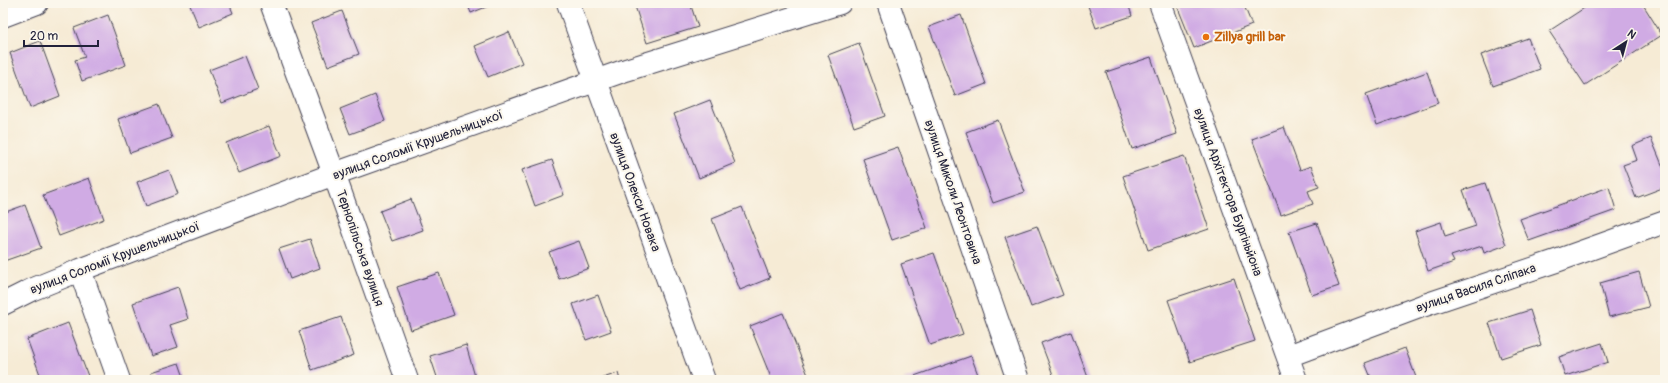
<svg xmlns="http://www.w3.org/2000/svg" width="1668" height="383" font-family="Pangolin,sans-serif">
	<rect width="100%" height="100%" fill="#fbf7ec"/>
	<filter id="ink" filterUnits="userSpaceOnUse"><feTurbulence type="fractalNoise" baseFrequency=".025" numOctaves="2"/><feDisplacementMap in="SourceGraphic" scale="8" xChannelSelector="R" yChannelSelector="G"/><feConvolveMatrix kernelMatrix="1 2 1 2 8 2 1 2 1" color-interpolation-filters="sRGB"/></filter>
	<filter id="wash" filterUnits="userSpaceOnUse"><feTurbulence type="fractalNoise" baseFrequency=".012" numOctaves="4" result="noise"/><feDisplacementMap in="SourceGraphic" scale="16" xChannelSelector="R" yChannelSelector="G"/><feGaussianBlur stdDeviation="0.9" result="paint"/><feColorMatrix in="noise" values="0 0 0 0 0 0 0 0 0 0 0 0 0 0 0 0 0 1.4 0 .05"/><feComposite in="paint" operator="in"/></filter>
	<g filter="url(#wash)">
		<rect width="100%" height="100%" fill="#f6ebd5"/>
		<g id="blocks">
			<path fill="#d0abe4" d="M189,3H229L233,13L199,27Z
				M467,3H496L471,13Z
				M634,3H690L698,27L647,43Z
				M1087,3H1128L1132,16L1096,28Z
				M1176,3H1243L1252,25L1194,48Z
				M1592,3H1642L1662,35L1585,85L1549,31Z
				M342,11L359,54L328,66L311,23Z
				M108,15L126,65L82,81L75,60L85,57L74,28Z
				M961,15L986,84L955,96L929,27Z
				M509,32L522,63L488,77L475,46Z
				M1528,38L1540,69L1493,86L1481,55Z
				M40,41L60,96L30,108L10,53Z
				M859,43L885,116L854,127L828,55Z
				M245,56L258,89L222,103L209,70Z
				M1151,57L1177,134L1132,149L1106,72Z
				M1427,72L1438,103L1377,125L1366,94Z
				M375,95L385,121L350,134L340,109Z
				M710,100L735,163L699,178L674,114Z
				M159,104L172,138L130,153L118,119Z
				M998,120L1025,192L993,203L966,132Z
				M269,126L281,156L239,173L226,143Z
				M1284,127L1300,170L1311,166L1319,187L1308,191L1313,204L1281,215L1252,139Z
				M1651,138L1665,172V187L1636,198L1623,165L1637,160L1632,146Z
				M898,147L927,228L892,240L863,159Z
				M1184,156L1209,229L1148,250L1123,176Z
				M552,160L564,195L535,206L522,170Z
				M169,170L178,194L146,206L137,182Z
				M89,178L104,219L59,236L43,195Z
				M1485,183L1506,245L1484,253L1482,246L1451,256L1454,262L1428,271L1415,231L1441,222L1445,236L1476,226L1463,190Z
				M1609,187L1616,210L1529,241L1520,219Z
				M411,199L423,230L392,241L380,211Z
				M25,205L41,248L4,261L3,213Z
				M742,207L770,278L740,290L712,219Z
				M1317,223L1339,286L1312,295L1289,232Z
				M1037,226L1063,295L1031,307L1005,237Z
				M310,239L320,268L290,279L279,249Z
				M579,241L589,268L559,279L549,252Z
				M934,253L963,334L930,345L901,264Z
				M1639,272L1649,307L1609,317L1600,283Z
				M439,273L454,315L411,330L397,287Z
				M1234,278L1255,341L1190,362L1168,300Z
				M178,287L188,319L170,325L178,347L151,356L133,303Z
				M598,295L611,331L586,340L573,304Z
				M1530,310L1541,345L1501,358L1489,323Z
				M783,313L810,380H772L750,326Z
				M341,317L354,355L312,370L299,331Z
				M68,323L88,376L77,380H42L27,339Z
				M1071,332L1089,380H1055L1041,343Z
				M1602,343L1608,362L1565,376L1559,357Z
				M466,345L476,380H438L430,356Z
				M1405,348L1417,380H1372L1365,363Z
				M971,356L980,380H903Z
				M179,363L185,380H153L151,372Z
				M618,373L620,380H597Z"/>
		</g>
	</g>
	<g filter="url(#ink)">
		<use href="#blocks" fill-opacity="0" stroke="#424052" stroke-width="1"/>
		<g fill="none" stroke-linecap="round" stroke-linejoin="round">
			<defs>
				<path id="minor" d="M271,3L334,174L407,380
					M888,3L1018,380
					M1160,3L1296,380
					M3,16L37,3
					M80,270L119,380
					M3,304L31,290L80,270L334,174L626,70L840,3
					M1288,356L1422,306L1559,260L1665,222"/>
				<path id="major" d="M568,3L704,380"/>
			</defs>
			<use href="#minor" stroke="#424052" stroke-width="24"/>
			<use href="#major" stroke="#424052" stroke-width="24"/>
			<use href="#minor" stroke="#fff" stroke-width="22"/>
			<use href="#major" stroke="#fff" stroke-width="22"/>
		</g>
	</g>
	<circle fill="#e8710a" stroke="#fbf7ec" stroke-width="1.5" cx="1206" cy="37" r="4"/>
	<g text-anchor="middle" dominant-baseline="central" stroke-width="4" stroke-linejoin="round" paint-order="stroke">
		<g font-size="13" font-weight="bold" fill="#c56008" stroke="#fbf7ec" text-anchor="start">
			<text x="1214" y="37">Zillya grill bar</text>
		</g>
		<g font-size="13" fill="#22223b" stroke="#fbf7ec">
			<text transform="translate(418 145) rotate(-20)">вулиця Соломії Крушельницької</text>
			<text transform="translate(635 192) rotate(70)">вулиця Олекси Новака</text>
			<text transform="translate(953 192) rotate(71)">вулиця Миколи Леонтовича</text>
			<text transform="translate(1228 192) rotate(70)">вулиця Архітектора Бургіньйона</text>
			<text transform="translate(360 248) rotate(71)">Тернопільська вулиця</text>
			<text transform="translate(115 258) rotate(-21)">вулиця Соломії Крушельницької</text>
			<text transform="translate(1476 288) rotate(-19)">вулиця Василя Сліпака</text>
		</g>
	</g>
	<rect width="1668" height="383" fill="none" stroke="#fbf7ec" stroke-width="16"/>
	<g transform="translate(1626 42) rotate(36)" stroke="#fbf7ec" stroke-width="3" paint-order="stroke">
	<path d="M0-3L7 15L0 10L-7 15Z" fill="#22223b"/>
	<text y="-6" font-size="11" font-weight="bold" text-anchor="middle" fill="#22223b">N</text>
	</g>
	<path d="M24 40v6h74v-6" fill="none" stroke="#22223b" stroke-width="2"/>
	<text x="30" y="40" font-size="12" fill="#22223b" stroke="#fbf7ec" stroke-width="3" paint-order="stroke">20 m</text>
</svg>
